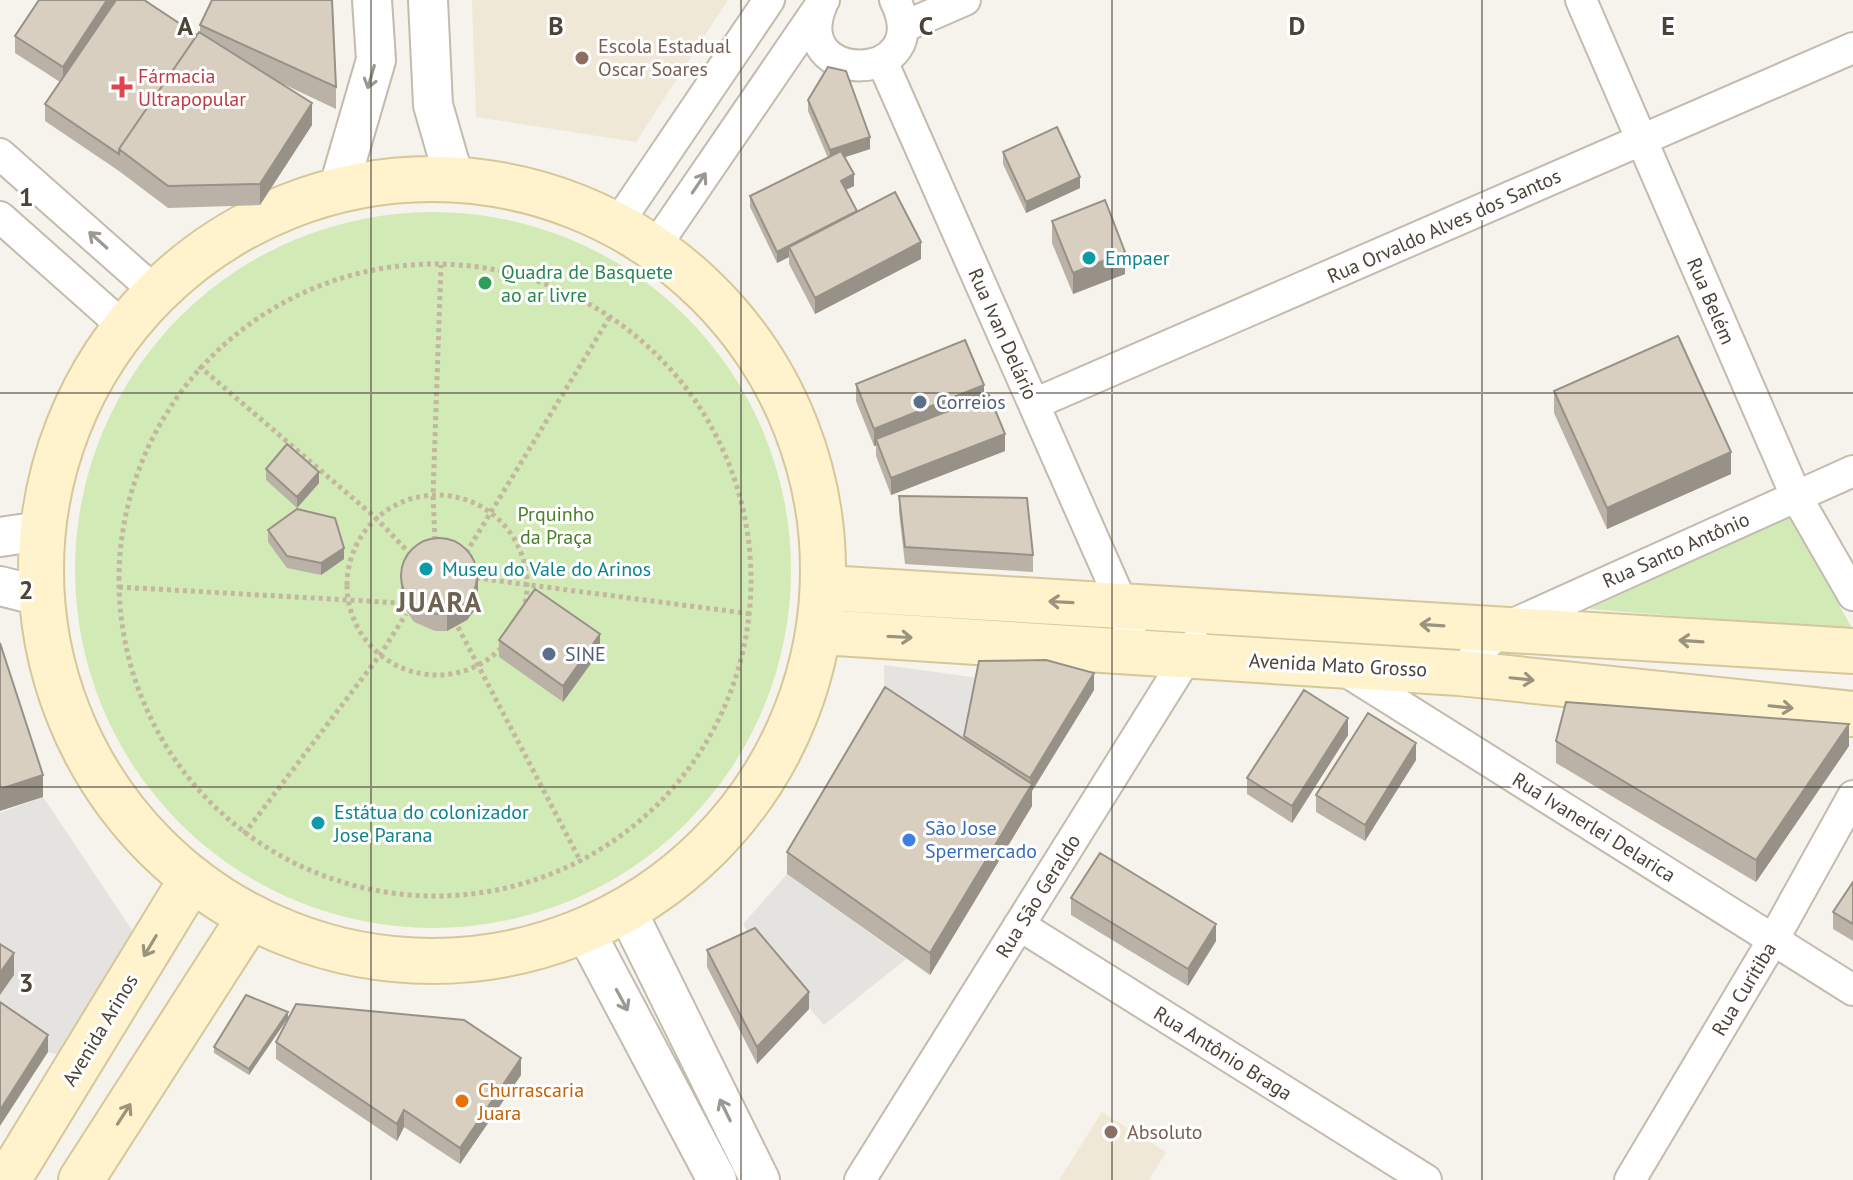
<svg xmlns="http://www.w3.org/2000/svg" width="1853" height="1180" font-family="'PT Sans',sans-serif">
	<rect width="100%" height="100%" fill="#f6f3ec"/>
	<path fill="#efe8d6" d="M472,0H728L636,142L476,117Z
		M1102,1112L1166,1152L1149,1180H1059Z"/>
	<path fill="#d2eab5" d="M75 570a358 358 0 1 1 716 0a358 358 0 1 1-716 0Z
		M1789,515L1853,630L1589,609Z"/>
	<path fill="#e5e3e0" d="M884,665L979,678L964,753L885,709Z
		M43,797L138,939L69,1057L48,1052L0,1019V813Z
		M787,874L906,959L824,1025L755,945L743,924Z"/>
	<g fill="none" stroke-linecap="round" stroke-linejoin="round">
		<defs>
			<path id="minor" d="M1581,0L1796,496L1853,595
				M822,4C786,88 938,85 895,0
				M903,27L965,0
				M882,61L1123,606L1135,651
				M0,154L156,292
				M0,217L124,327
				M616,226L769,0
				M655,247L824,0
				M1034,404L1853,48
				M1341,668L1853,990
				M1459,673L1500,630L1853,471
				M1019,925L1426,1180
				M860,1180L1195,644
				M1630,1180L1773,940L1853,796"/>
			<path id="tertiary" d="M428,0L433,105L454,178
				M338,190L376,60L372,0
				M0,537L41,531
				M0,586L40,596
				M627,911L760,1180
				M585,931L717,1180"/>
			<path id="secondary" d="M41 570a391 391 0 1 1 782 0a391 391 0 1 1-782 0Z
				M827,588L1853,651
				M822,632L1459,673L1853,714
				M8,1180L191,880
				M81,1180L250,917"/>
		</defs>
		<use href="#minor" stroke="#c2bbae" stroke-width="34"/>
		<use href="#tertiary" stroke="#c2bbae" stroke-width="42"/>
		<use href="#secondary" stroke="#d6c79b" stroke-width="48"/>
		<path stroke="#c4b79f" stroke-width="5" stroke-dasharray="4 4" stroke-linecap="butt" d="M119 580a316 316 0 1 1 632 0a316 316 0 1 1-632 0Z
			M199,366L376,518L413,557
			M347 585a90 90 0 1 1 180 0a90 90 0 1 1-180 0Z
			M435,540L433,495L441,265
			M466,553L611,315
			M476,578L752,614
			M119,587L401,603
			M458,627L581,862
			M244,834L380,655L406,614"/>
		<use href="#minor" stroke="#fff" stroke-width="30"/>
		<use href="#tertiary" stroke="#fff" stroke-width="38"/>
		<use href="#secondary" stroke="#fff3cd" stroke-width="44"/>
	</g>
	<path fill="#bab2a6" d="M200,25L336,87V109L281,83L312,125L260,205L168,208L119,171L45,121V104L60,82L15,53V36L197,35L200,32Z
		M808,100L870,149L845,157L854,186L846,190L857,211L921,259L815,314L789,264V257L777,263L750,207V196L828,158L808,111Z
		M1003,152L1080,188L1026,213L1003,164Z
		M1052,221L1125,274L1073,294L1052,243Z
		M856,384L984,397L1005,451L891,495L876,456V446H874L856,401Z
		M1554,391L1731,474L1607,529L1554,413Z
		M266,469L319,483L297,508L266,480Z
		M899,496L1033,555V572L905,564L899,512Z
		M268,530L344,559L321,575L287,568L268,542Z
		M401,586L478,589L474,611L467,620L447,631H435L414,622L401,603Z
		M499,640L600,651L563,702L499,657Z
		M1094,690L1032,791V806L930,975L787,874V852L964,739V736Z
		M1348,735L1292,823L1247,794V778Z
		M1556,741L1849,746L1756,882L1556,763Z
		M1416,760L1365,841L1316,812V795Z
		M1853,882V941L1833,929V912Z
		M1071,898L1216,941L1188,986L1071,915Z
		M707,950L809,1009L757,1064L707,967Z
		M288,1012L249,1075L214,1053V1047Z
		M276,1042L521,1075L460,1164L404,1127L397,1141L276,1059Z"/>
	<path fill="#979187" d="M107,0H117L63,84V67Z
		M312,103V125L260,205V184Z
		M870,137V149L830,162V150Z
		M854,174V186L841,192V181Z
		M1080,177V188L1026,213V202Z
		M857,211L789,247V257L777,263V252Z
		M921,242V259L815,314V298Z
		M1125,252V274L1073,294V273Z
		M984,385V402L876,439V446H874V429Z
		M1005,434V451L891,495V478Z
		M1731,452V474L1607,529V508Z
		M319,472V483L297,508V497Z
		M344,548V559L321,575V563Z
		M478,572V589L474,611L467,620L447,631V614Z
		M600,634V651L563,702V686Z
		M1094,673V690L1032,791V806L930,975V953L1030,788V778Z
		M1348,718V735L1292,823V806Z
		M1849,724V746L1756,882V860Z
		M1416,743V760L1365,841V825Z
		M43,775V797L0,811V789Z
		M1216,924V941L1188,986V969Z
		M14,953V975L0,995V973Z
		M809,992V1009L757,1064V1047Z
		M288,1012V1018L249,1075V1069Z
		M48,1035V1052L0,1126V1110Z
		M521,1058V1075L460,1164V1148Z
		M404,1110V1127L397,1141V1124Z"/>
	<path fill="#d8cfc1" stroke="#979187" stroke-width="2" d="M39,0H107L63,67L15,36Z
		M116,0H144L197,35L119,149V154L45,104Z
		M212,0H332L336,87L200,25Z
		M199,32L312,103L260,184L168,186L119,149Z
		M828,67L846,71L870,137L830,150L808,100Z
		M1057,127L1080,177L1026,202L1003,152Z
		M841,151L854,174L841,181L857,211L777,252L750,196Z
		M895,192L921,242L815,298L789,247Z
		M1105,200L1125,252L1073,273L1052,221Z
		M1678,336L1731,452L1607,508L1554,391Z
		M965,340L984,385L874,429L856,384Z
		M989,395L1005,434L891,478L876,439Z
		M287,444L319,472L297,497L266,469Z
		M899,496L1027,498L1033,555L905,547Z
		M297,509L335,518L344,548L321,563L287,556L268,530Z
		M401 576a38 38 0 1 1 76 0a38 38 0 1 1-76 0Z
		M535,589L600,634L563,686L499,640Z
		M0,643L43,775L0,789Z
		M1046,660L1094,673L1030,778L964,736L979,661Z
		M885,687L1032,784L930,953L787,852Z
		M1304,690L1348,718L1292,806L1247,778Z
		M1566,702L1849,724L1756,860L1556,741Z
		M1368,713L1416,743L1365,825L1316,795Z
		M1100,853L1216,924L1188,969L1071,898Z
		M1853,882V924L1833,912Z
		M755,928L809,992L757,1047L707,950Z
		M0,944L14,953L0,973Z
		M246,995L288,1012L249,1069L214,1047Z
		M0,1002L48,1035L0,1110Z
		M296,1004L464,1020L521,1058L460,1148L404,1110L397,1124L276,1042Z"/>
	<defs><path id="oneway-shaft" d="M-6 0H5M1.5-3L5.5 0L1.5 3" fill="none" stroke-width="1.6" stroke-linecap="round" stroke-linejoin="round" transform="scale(2)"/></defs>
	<g stroke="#9c9892">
		<use href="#oneway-shaft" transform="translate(371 77) rotate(106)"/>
		<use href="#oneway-shaft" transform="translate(699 183) rotate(-56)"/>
		<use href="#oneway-shaft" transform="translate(98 240) rotate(-138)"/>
		<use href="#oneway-shaft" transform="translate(622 1000) rotate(62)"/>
		<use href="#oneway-shaft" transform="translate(725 1110) rotate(-116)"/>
	</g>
	<g stroke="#9c937c">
		<use href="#oneway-shaft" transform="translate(1061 602) rotate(-177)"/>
		<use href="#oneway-shaft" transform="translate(1432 625) rotate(-176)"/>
		<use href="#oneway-shaft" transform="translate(900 637) rotate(3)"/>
		<use href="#oneway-shaft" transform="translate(1691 641) rotate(-176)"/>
		<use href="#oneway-shaft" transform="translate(1522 679) rotate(6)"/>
		<use href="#oneway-shaft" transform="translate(1781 707) rotate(6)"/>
		<use href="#oneway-shaft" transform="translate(150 946) rotate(121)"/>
		<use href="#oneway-shaft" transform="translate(124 1114) rotate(-57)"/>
	</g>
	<path fill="none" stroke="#4b4439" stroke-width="2" stroke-opacity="0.55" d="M371,0V1180M741,0V1180M1112,0V1180M1482,0V1180M0,393H1853M0,787H1853"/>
	<g fill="#8d6e63" stroke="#fff" stroke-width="3">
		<circle cx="582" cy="58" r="8"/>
		<circle cx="1111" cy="1132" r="8"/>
	</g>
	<path fill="#e0444e" stroke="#fff" stroke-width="3" d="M118 75h8v8h8v8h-8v8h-8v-8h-8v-8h8z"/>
	<g fill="#0f9aa8" stroke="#fff" stroke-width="3">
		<circle cx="1089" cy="258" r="8"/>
		<circle cx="426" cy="569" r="8"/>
		<circle cx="318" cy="823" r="8"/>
	</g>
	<circle fill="#2e9e5b" stroke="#fff" stroke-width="3" cx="485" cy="283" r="8"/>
	<g fill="#5c6f8a" stroke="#fff" stroke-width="3">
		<circle cx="920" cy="402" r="8"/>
		<circle cx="549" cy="654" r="8"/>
	</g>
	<circle fill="#3f7fe0" stroke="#fff" stroke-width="3" cx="909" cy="840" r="8"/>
	<circle fill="#e8710a" stroke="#fff" stroke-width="3" cx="462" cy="1101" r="8"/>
	<g text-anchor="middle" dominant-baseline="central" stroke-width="6" stroke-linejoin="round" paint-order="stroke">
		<g font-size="20" fill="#785e54" stroke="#fff" text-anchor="start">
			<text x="598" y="46">Escola Estadual<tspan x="598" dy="23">Oscar Soares</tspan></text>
			<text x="1127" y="1132">Absoluto</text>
		</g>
		<g font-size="20" fill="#be3a42" stroke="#fff" text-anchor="start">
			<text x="138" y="76">Fármacia<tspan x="138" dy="23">Ultrapopular</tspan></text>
		</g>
		<g font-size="20" fill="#4b4439" stroke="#fff">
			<text transform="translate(1444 226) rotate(-24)">Rua Orvaldo Alves dos Santos</text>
			<text transform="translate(1711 301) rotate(67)">Rua Belém</text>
			<text transform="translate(1003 334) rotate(66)">Rua Ivan Delário</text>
			<text transform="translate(1676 550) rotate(-24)">Rua Santo Antônio</text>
			<text transform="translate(1338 665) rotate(3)">Avenida Mato Grosso</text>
			<text transform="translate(1594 827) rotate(32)">Rua Ivanerlei Delarica</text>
			<text transform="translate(1038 896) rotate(-58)">Rua São Geraldo</text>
			<text transform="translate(1744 989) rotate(-59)">Rua Curitiba</text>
			<text transform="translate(100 1030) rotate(-59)">Avenida Arinos</text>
			<text transform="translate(1223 1053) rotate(32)">Rua Antônio Braga</text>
		</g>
		<g font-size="20" fill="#0d838f" stroke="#fff" text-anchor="start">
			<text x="1105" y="258">Empaer</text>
			<text x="442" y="569">Museu do Vale do Arinos</text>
			<text x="334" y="812">Estátua do colonizador<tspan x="334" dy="23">Jose Parana</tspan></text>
		</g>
		<g font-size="20" fill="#27864d" stroke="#fff" text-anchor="start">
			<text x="501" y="272">Quadra de Basquete<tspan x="501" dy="23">ao ar livre</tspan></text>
		</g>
		<g font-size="20" fill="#4e5e75" stroke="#fff" text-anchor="start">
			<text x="936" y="402">Correios</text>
			<text x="565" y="654">SINE</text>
		</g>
		<g font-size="20" fill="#4a7f2a" stroke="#fff">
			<text x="556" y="514">Prquinho<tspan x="556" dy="23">da Praça</tspan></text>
		</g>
		<g font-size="20" fill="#366cbe" stroke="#fff" text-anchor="start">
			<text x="925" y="828">São Jose<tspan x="925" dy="23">Spermercado</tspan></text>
		</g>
		<g font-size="20" fill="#c56008" stroke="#fff" text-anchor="start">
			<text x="478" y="1090">Churrascaria<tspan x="478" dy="23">Juara</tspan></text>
		</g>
		<g font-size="28" font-weight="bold" letter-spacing="2" fill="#6e6250" stroke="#fff">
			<text x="440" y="601">JUARA</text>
		</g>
	</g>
	<g font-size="26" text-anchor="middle" font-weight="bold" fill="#4b4439" stroke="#fff" stroke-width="6" stroke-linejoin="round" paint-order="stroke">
		<text x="185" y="35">A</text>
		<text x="556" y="35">B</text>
		<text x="926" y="35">C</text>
		<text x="1297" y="35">D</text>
		<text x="1668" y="35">E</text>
		<text x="26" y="206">1</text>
		<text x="26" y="599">2</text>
		<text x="26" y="992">3</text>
	</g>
</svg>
